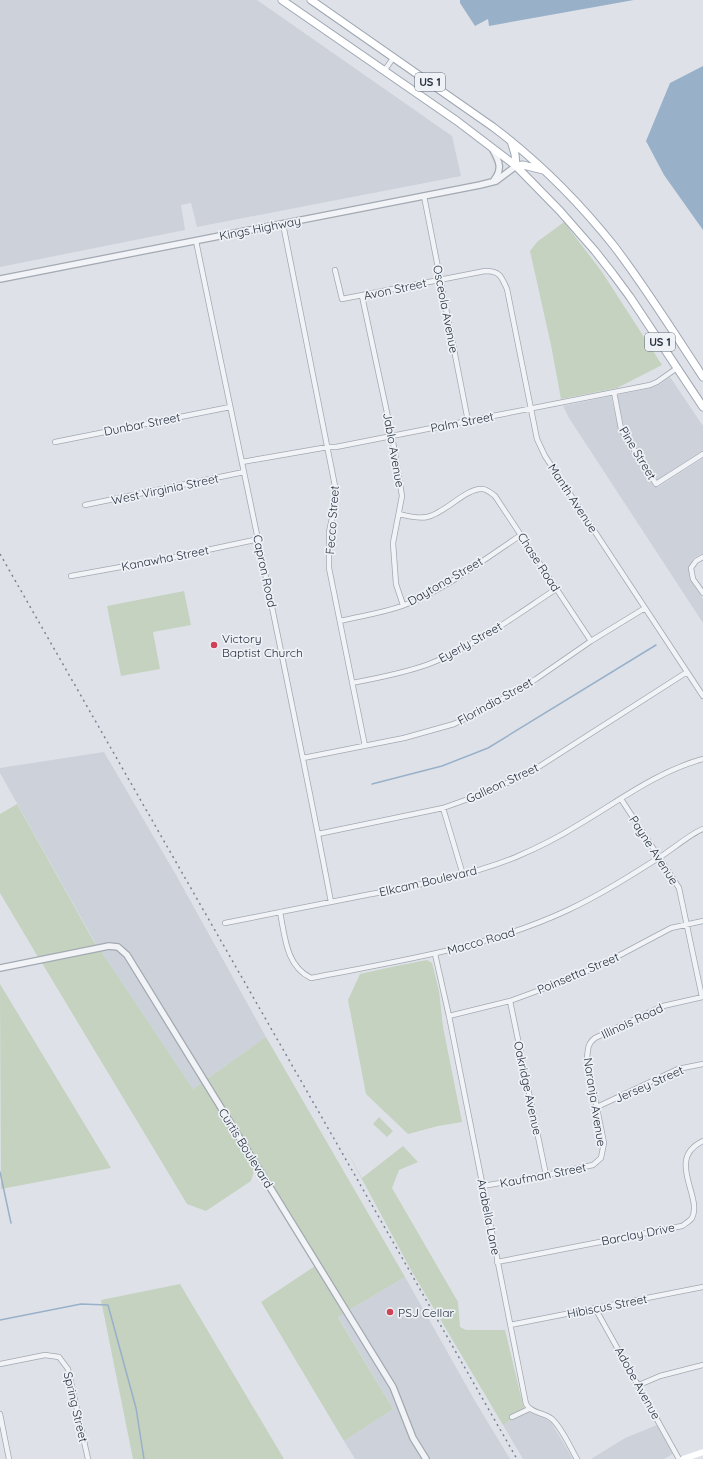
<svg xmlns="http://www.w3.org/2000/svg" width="703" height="1459" font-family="Quicksand,sans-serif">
	<rect width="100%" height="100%" fill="#dee2e8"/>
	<path fill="#ccd1da" d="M0,0H257L452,136L461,176L197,227L191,203L181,205L185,230L0,267Z
		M670,377L703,426V450L657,480L624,427L617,395L651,388L659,385Z
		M611,396L619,431L654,486L658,487L703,458V553L693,559L689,569L691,581L703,599V623L569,418L563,406Z
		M104,752L176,875L266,1037L207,1079L130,953L121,944L118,943L97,946L0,773V768Z
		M110,950H117L125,957L202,1083L193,1089L101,951Z
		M405,1277L475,1401L510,1459H430L416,1436L395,1385L349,1310Z
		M344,1313L390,1388L411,1439L423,1459H355L344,1441L393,1409L338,1316Z
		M526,1410L528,1412L542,1417L551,1422L573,1459H523L503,1425Z
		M657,1425L673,1454L664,1459H591L625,1438Z"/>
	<path fill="#c4d2bf" d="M564,222L602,272L662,365L617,388L561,399L551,345L530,251L537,242Z
		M184,591L191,625L153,632L160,669L121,676L107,606Z
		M17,804L93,940L97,946L38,957L0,893V814Z
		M101,951L193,1089L202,1083L255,1168L251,1181L206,1211L187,1204L42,963Z
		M427,960L432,963L439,991L443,1027L462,1122L438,1126L408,1134L366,1094L348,1000L360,974L396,966Z
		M0,984L111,1168L1,1189Z
		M266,1037L405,1277L349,1310L207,1079Z
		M379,1117L393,1131L387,1137L373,1124Z
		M343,1144L362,1178L403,1146L418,1162L399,1170L392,1188L458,1302L460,1327L466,1330H505L523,1405L526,1410L503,1425L411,1270Z
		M315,1266L344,1313L338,1317L393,1409L344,1441L261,1302Z
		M180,1284L284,1459H133L101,1300Z"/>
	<path fill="#99b0c9" d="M460,0H634L489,26L488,19L475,26L460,3Z
		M703,66V230L664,175L646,141L670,83Z"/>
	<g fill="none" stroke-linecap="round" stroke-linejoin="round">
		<path stroke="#99b0c9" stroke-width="1.5" d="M372,784L442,766L488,748L656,645
			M0,1172L11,1223
			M0,1320L81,1304L108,1305L136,1408L144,1459"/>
		<defs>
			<path id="minor" d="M384,71L394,57
				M424,196L468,421
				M283,224L335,486V505L329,532V568L365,746
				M196,241C241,461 289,681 331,902
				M335,270L342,299L485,271C500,271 501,276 507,289L537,439L545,456L703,696
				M362,296L392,436L402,496L393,543L396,584L403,605
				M614,392L621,429L656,484L703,454
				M55,442L230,407
				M242,462L328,447H336L650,385L657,382L677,368
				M85,505L244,472
				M399,514C408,516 418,519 427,517C444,514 466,488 482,489C487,489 491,493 495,496L591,641
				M703,557L696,561L691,568L693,579L703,593
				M71,576L165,559L259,539
				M340,621C361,616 382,613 402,606C445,590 483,560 521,535
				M352,683C378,678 405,673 429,664C475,646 515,616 556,589
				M303,758L404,738L454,724L494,704L536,679L591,641L645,608
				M621,799L679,888L702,997
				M443,808L463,875
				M318,834L443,808L485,793L529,773L687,672
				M280,912C285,937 286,966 311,978C398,961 487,948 568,910C600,895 630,876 660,857C670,851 693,832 703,829
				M225,923C271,914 316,905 361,896C414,886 466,877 516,857C537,848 559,837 578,825C619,801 656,772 703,759
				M435,954L449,1016L526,1404C532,1414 544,1412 552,1419C562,1428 570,1447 577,1459
				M510,1001L546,1175
				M449,1016L510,1001L567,980L605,963L671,928L703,921
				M597,1107L678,1069L703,1064
				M483,1186L546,1175L593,1165L601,1158L604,1143L587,1059C588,1050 587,1044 595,1038L663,1006L703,997
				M497,1262L682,1226C686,1223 690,1221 692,1218C703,1196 665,1159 703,1141
				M595,1308L679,1459
				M510,1325L703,1287
				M0,1364L45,1355L59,1357L68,1369L88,1459
				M639,1385L660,1376L703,1365
				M0,1414L9,1459
				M512,1417L529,1409"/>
			<path id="tertiary" d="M493,150C499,161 503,169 494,180
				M0,279L480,185L496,181L516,166
				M0,968L109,946L118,947L127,955L393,1387L413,1438L426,1459"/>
			<path id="primary" d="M282,0L457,121L516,166L560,211L595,251L613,274L630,297L703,407
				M311,0L493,127C538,161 579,202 614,246C646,288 674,333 703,377
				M511,141L515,154L516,166
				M516,166L523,165L543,170"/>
		</defs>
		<use href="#minor" stroke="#a3a9b2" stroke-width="6"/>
		<use href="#tertiary" stroke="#a3a9b2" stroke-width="8"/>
		<use href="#primary" stroke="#9ea7b4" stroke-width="9"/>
		<use href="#minor" stroke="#f1f3f6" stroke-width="4.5"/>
		<use href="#tertiary" stroke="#f1f3f6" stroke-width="5.5"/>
		<path stroke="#fff" stroke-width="6" d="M683,1459L703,1452"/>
		<use href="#primary" stroke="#fff" stroke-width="7"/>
		<path stroke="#788292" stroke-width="1.5" stroke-dasharray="2 4" stroke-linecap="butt" d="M0,554L517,1459"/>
	</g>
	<g fill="#cf4157" stroke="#eef1f6" stroke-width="1.5">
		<circle cx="214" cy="645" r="4"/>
		<circle cx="390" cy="1312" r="4"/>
	</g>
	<g text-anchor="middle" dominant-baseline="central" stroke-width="3.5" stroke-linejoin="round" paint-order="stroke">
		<g fill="#eef1f6" stroke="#636a76" stroke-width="1">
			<rect x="415" y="73" width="30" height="18" rx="3"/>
			<rect x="645" y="333" width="30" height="18" rx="3"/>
		</g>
		<g font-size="11" font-weight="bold" fill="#27303f">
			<text x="430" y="82">US 1</text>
			<text x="660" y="342">US 1</text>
		</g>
		<g font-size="12" fill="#27303f" stroke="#eef1f6">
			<text transform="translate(260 228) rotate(-11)">Kings Highway</text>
			<text transform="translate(395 289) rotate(-12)">Avon Street</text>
			<text transform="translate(446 309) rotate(79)">Osceola Avenue</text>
			<text transform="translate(462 422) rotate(-11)">Palm Street</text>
			<text transform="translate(142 424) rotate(-11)">Dunbar Street</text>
			<text transform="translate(394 450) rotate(80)">Jablo Avenue</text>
			<text transform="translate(638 453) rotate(59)">Pine Street</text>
			<text transform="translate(165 489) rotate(-12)">West Virginia Street</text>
			<text transform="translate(573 498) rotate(57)">Manth Avenue</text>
			<text transform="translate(332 520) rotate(-86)">Fecco Street</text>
			<text transform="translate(165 558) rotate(-11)">Kanawha Street</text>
			<text transform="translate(539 562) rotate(57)">Chase Road</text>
			<text transform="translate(265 571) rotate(78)">Capron Road</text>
			<text transform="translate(445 581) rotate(-30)">Daytona Street</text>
			<text transform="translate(470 642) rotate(-29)">Eyerly Street</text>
			<text transform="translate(495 701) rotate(-29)">Florindia Street</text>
			<text transform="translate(502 783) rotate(-25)">Galleon Street</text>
			<text transform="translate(654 850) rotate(57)">Payne Avenue</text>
			<text transform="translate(428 881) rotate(-13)">Elkcam Boulevard</text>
			<text transform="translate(481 941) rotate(-16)">Macco Road</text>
			<text transform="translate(578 973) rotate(-23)">Poinsetta Street</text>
			<text transform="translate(632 1021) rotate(-25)">Illinois Road</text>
			<text transform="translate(649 1084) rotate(-24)">Jersey Street</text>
			<text transform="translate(528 1088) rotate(78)">Oakridge Avenue</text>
			<text transform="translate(595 1102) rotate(81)">Naranja Avenue</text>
			<text transform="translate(246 1148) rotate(58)">Curtis Boulevard</text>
			<text transform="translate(543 1175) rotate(-11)">Kaufman Street</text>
			<text transform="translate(489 1217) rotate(79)">Arabella Lane</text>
			<text transform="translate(638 1234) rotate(-11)">Barclay Drive</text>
			<text transform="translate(607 1306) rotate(-11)">Hibiscus Street</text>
			<text transform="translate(638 1383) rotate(61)">Adobe Avenue</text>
			<text transform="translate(76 1407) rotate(77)">Spring Street</text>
		</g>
		<g font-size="12" fill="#27303f" stroke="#eef1f6" text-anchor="start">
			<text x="222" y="638">Victory<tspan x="222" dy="14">Baptist Church</tspan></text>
			<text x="398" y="1312">PSJ Cellar</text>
		</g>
	</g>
</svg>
